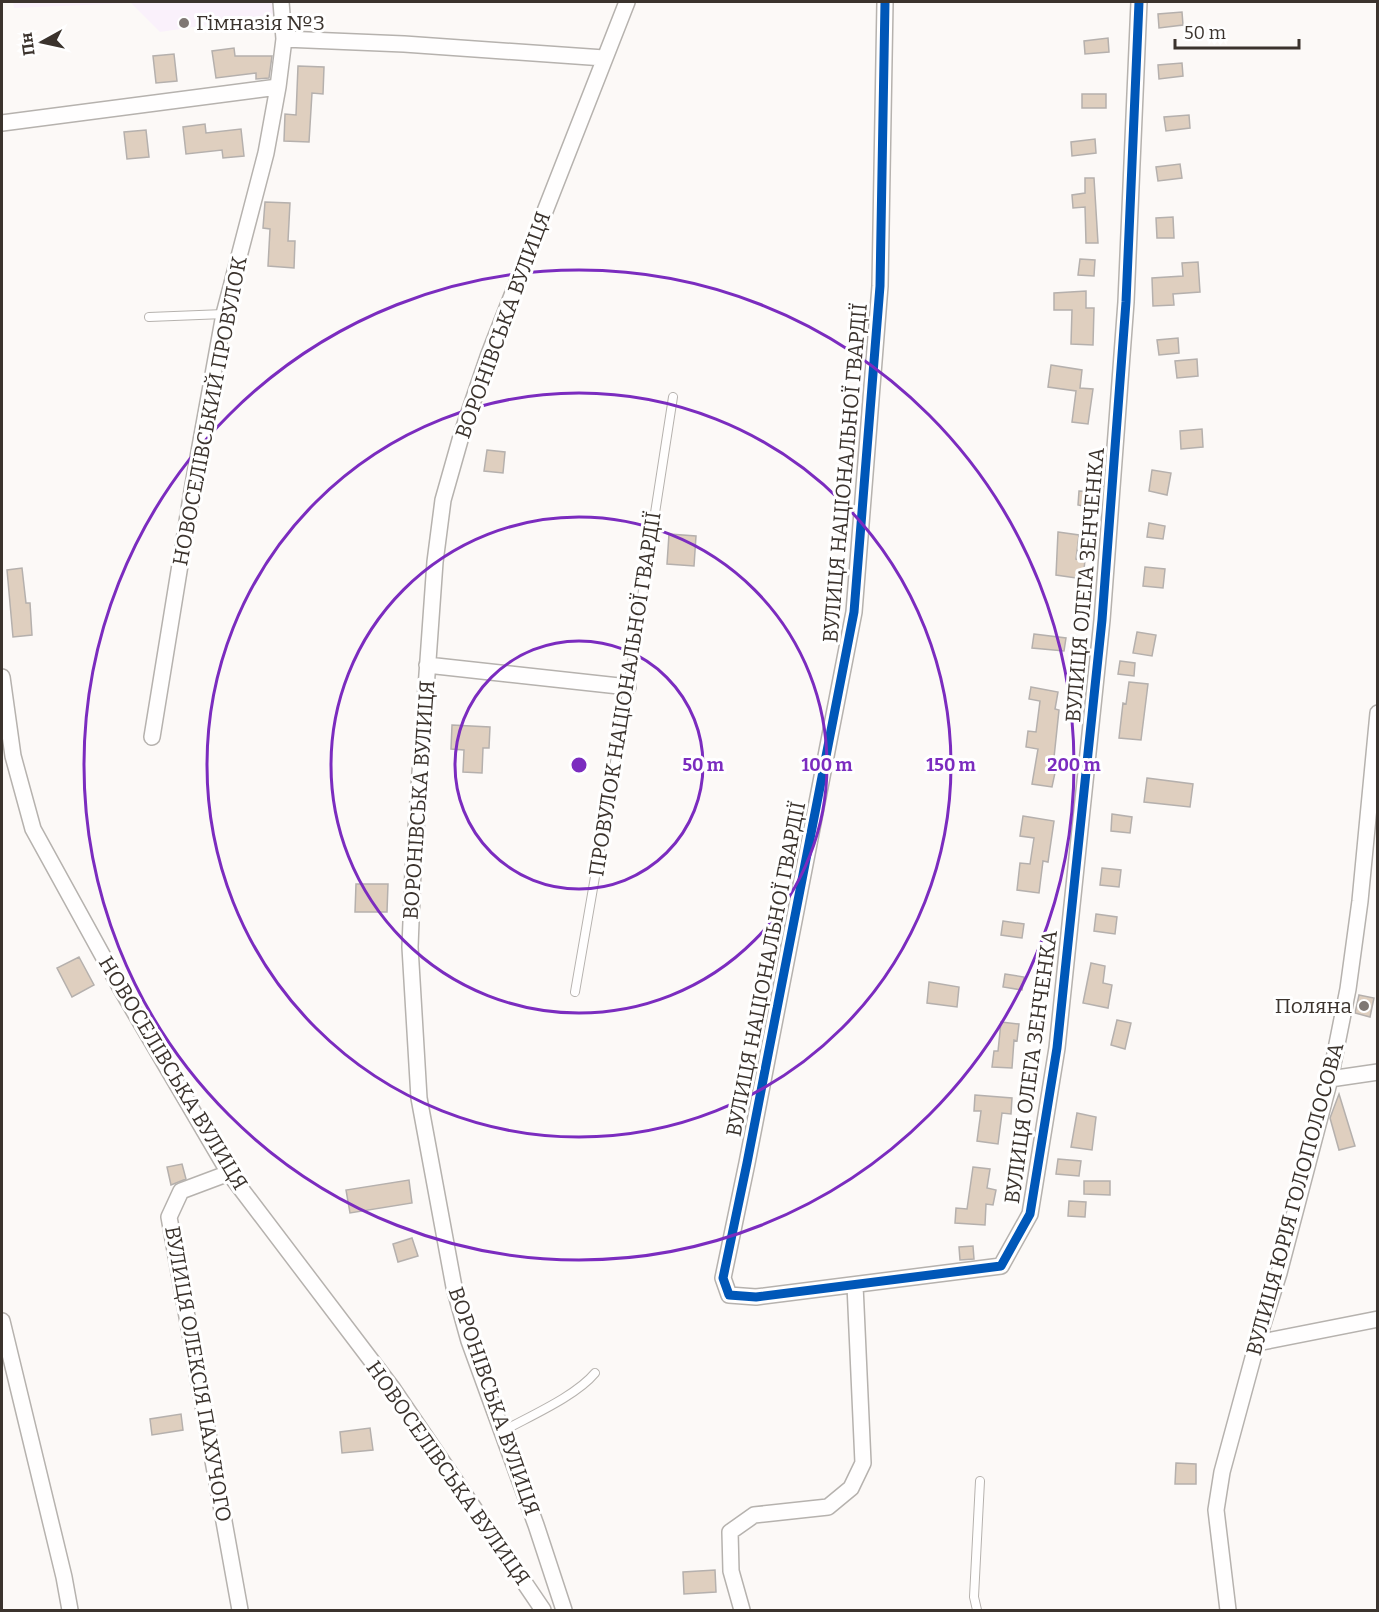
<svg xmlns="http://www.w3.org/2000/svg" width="1379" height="1612" font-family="Bitter,serif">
	<rect width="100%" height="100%" fill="#fcf9f7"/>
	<path fill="#faf1fb" d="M13,2H274L275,15L160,32L131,3L14,8Z"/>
	<path fill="#dfcfbf" stroke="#b5b0ad" stroke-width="1.5" d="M1182,12L1183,25L1159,28L1158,14Z
		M1108,38L1109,52L1085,54L1084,41Z
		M234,48L235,56H272L269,78L256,79V73L216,78L212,51Z
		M174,54L177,81L156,83L153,56Z
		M1182,63L1183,76L1159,79L1158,65Z
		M298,66L324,67L323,94L312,93L309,142L284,141L285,114L296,115Z
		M1082,94H1106V108H1082Z
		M1189,115L1190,128L1166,131L1164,117Z
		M205,124L206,133L241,129L244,156L223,158L222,150L186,154L183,127Z
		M146,130L149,157L127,159L124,132Z
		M1095,139L1096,153L1072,156L1071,142Z
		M1180,164L1182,178L1158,181L1156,167Z
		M1085,178H1094L1098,243H1086L1085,207L1073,208L1072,195L1085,193Z
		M265,202L290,203L288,241H295L294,268L268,266L270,229L263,228Z
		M1173,217L1174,238H1157L1156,218Z
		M1080,259L1095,260L1094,276L1078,275Z
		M1198,262L1200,292L1173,294L1174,305L1153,306L1152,278L1183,276L1182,263Z
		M1086,291V308H1094L1093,345L1071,344L1072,310H1054V293Z
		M1178,338L1179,353L1159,355L1157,340Z
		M1197,359L1198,376L1177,378L1175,361Z
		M1051,365L1082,370L1080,388L1093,389L1088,424L1072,422L1076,391L1048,387Z
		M1202,429L1203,447L1181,449L1180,431Z
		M487,450L505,452L503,473L484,471Z
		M1152,470L1171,473L1167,495L1149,491Z
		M1079,491L1093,492L1092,508L1078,505Z
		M1149,523L1165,526L1163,539L1147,537Z
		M1058,532L1079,535L1076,559L1085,560L1083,579L1056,575Z
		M669,534L696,536L694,566L667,564Z
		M1145,567L1165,569L1163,588L1143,586Z
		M22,568L26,603H30L32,635L13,637L7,570Z
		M1137,632L1156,635L1152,656L1133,653Z
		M1034,634L1066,638L1064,651L1032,648Z
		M1120,661L1135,663L1134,676L1118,674Z
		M1129,682L1148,684L1141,740L1119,738L1123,703L1126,704Z
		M1031,687L1058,692L1055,709L1059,710L1053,767L1056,768L1052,787L1032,784L1038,749L1026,747L1028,731L1036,732L1040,701L1029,699Z
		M452,725L490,727L489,748H483L482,773L463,772L464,750L451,749Z
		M1147,778L1193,784L1190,807L1144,802Z
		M1112,814L1132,817L1130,833L1111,831Z
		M1023,816L1054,821L1048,862L1043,861L1039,893L1017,890L1020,863L1030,864L1034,838L1020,836Z
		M1102,868L1121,870L1119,887L1100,885Z
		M356,884H388L387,912H355Z
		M1096,914L1117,917L1115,934L1094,931Z
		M1003,921L1024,924L1022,938L1001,935Z
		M79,957L94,985L72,997L57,968Z
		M1091,963L1105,966L1103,983L1112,985L1108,1008L1083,1003Z
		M1005,974L1024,977L1022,990L1003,987Z
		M929,982L959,987L957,1007L927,1003Z
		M1359,995L1374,998L1370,1017L1355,1013Z
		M1117,1020L1131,1023L1125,1049L1111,1045Z
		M1001,1022L1019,1024L1017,1041L1014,1040L1012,1068L992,1067L994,1051H998Z
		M1339,1094L1355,1146L1339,1150L1330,1118Z
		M975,1095L1012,1098L1011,1114L1002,1113L998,1144L977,1141L981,1111H974Z
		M1077,1113L1096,1117L1092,1150L1071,1147Z
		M1058,1159L1081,1161L1079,1176L1056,1174Z
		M182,1164L186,1179L171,1185L167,1167Z
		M973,1167L990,1169L987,1188L996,1190L993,1205L986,1204L985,1225L955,1223L956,1208L967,1209Z
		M409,1180L412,1203L350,1213L346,1190Z
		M1084,1181H1110V1195L1084,1194Z
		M1069,1201L1086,1202L1085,1217L1068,1216Z
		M412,1238L418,1256L398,1262L393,1244Z
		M973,1246L974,1259L960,1260L959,1247Z
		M181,1414L183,1430L152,1435L150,1419Z
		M370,1428L373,1450L342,1453L340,1432Z
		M1176,1463L1196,1464V1484H1175Z
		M715,1570L716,1592L684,1594L683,1572Z"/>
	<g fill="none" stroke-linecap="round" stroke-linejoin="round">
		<defs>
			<path id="service" d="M149,317L224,314
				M575,992L628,687L673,397
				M503,1431C530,1416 576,1396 595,1373
				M977,1610L974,1597L980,1481"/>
			<path id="minor" d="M885,2L880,286L854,612L747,1163L723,1278L729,1295L756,1297L1001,1266L1030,1214L1057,1048L1102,620L1126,302L1139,2
				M284,39L404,44L604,58
				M2,123L278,87
				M427,665L628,687
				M2,677L13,756L33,829L121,989L229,1173L393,1389L543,1610
				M152,737L193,485L224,314L266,153L278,87L284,39L281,2
				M1330,1079L1378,1072
				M229,1173L181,1191L169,1217L240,1610
				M2,1321L64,1577L70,1610
				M1257,1343L1378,1319
				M564,1610L536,1525L469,1341L454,1287L419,1098L410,947L413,871L435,562L443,500L462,433L489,354L627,2
				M742,1610L731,1571L730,1532L754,1515L828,1507L851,1488L863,1463L855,1285
				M1228,1610L1216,1510L1222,1472L1257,1343L1279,1273L1330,1079L1348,989L1360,901L1378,713"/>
		</defs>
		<use href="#service" stroke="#b6b2ae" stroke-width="10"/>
		<use href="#minor" stroke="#b6b2ae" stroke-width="18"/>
		<use href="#service" stroke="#fffefe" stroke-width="8"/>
		<use href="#minor" stroke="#fffefe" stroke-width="15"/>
		<defs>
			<path id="cycleway" d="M885,2L880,286L854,612L747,1163L723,1278L729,1295L756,1297L1001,1266L1030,1214L1057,1048L1102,620L1126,302L1139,2"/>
		</defs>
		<use href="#cycleway" stroke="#fff" stroke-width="13"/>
		<use href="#cycleway" stroke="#0057b8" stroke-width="9"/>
	</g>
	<g fill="none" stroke="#7b2cbf" stroke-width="3">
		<circle cx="579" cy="765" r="124"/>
		<circle cx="579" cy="765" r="248"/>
		<circle cx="579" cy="765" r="372"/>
		<circle cx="579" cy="765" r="495"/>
	</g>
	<g fill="#7f7874" stroke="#fff" stroke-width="2">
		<circle cx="184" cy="23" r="6"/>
		<circle cx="1364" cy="1006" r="6"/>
	</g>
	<g text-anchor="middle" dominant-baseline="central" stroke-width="6" stroke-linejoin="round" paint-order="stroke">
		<g font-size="21" fill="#3b332d" stroke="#fff" text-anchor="start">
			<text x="196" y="23">Гімназія №3</text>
			<text x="1352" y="1006" text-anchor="end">Поляна</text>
		</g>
		<g font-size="21" fill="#3b332d" stroke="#fff">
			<text transform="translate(503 325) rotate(-70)">ВОРОНІВСЬКА ВУЛИЦЯ</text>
			<text transform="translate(210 411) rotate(-79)">НОВОСЕЛІВСЬКИЙ ПРОВУЛОК</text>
			<text transform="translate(845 473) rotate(-85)">ВУЛИЦЯ НАЦІОНАЛЬНОЇ ГВАРДІЇ</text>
			<text transform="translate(1085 585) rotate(-85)">ВУЛИЦЯ ОЛЕГА ЗЕНЧЕНКА</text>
			<text transform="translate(625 694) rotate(-81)">ПРОВУЛОК НАЦІОНАЛЬНОЇ ГВАРДІЇ</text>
			<text transform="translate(419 800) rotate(-86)">ВОРОНІВСЬКА ВУЛИЦЯ</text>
			<text transform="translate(766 969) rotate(-79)">ВУЛИЦЯ НАЦІОНАЛЬНОЇ ГВАРДІЇ</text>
			<text transform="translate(1031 1067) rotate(-82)">ВУЛИЦЯ ОЛЕГА ЗЕНЧЕНКА</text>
			<text transform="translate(173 1073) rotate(59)">НОВОСЕЛІВСЬКА ВУЛИЦЯ</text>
			<text transform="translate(1295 1199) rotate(-75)">ВУЛИЦЯ ЮРІЯ ГОЛОПОЛОСОВА</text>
			<text transform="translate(198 1374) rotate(80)">ВУЛИЦЯ ОЛЕКСІЯ ПАХУЧОГО</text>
			<text transform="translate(494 1401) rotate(71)">ВОРОНІВСЬКА ВУЛИЦЯ</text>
			<text transform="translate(448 1473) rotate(55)">НОВОСЕЛІВСЬКА ВУЛИЦЯ</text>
		</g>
	</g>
	<circle cx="579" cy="765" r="9" fill="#7b2cbf" stroke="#fff" stroke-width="3"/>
	<g font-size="18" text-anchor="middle" font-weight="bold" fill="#7b2cbf" stroke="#fff" stroke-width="6" stroke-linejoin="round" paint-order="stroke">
		<text x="703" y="771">50 m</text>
		<text x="827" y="771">100 m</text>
		<text x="951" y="771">150 m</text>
		<text x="1074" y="771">200 m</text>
	</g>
	<rect width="1379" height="1612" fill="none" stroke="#3b332d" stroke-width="6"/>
	<g transform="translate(42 42) rotate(262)" stroke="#ffffff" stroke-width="4.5" paint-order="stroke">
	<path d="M0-4.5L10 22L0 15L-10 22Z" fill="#3b332d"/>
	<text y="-9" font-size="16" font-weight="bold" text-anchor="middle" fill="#3b332d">Пн</text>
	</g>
	<path d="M1175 39v9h124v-9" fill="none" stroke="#3b332d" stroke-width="3"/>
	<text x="1184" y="39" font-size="18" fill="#3b332d" stroke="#ffffff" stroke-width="4.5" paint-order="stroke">50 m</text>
</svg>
